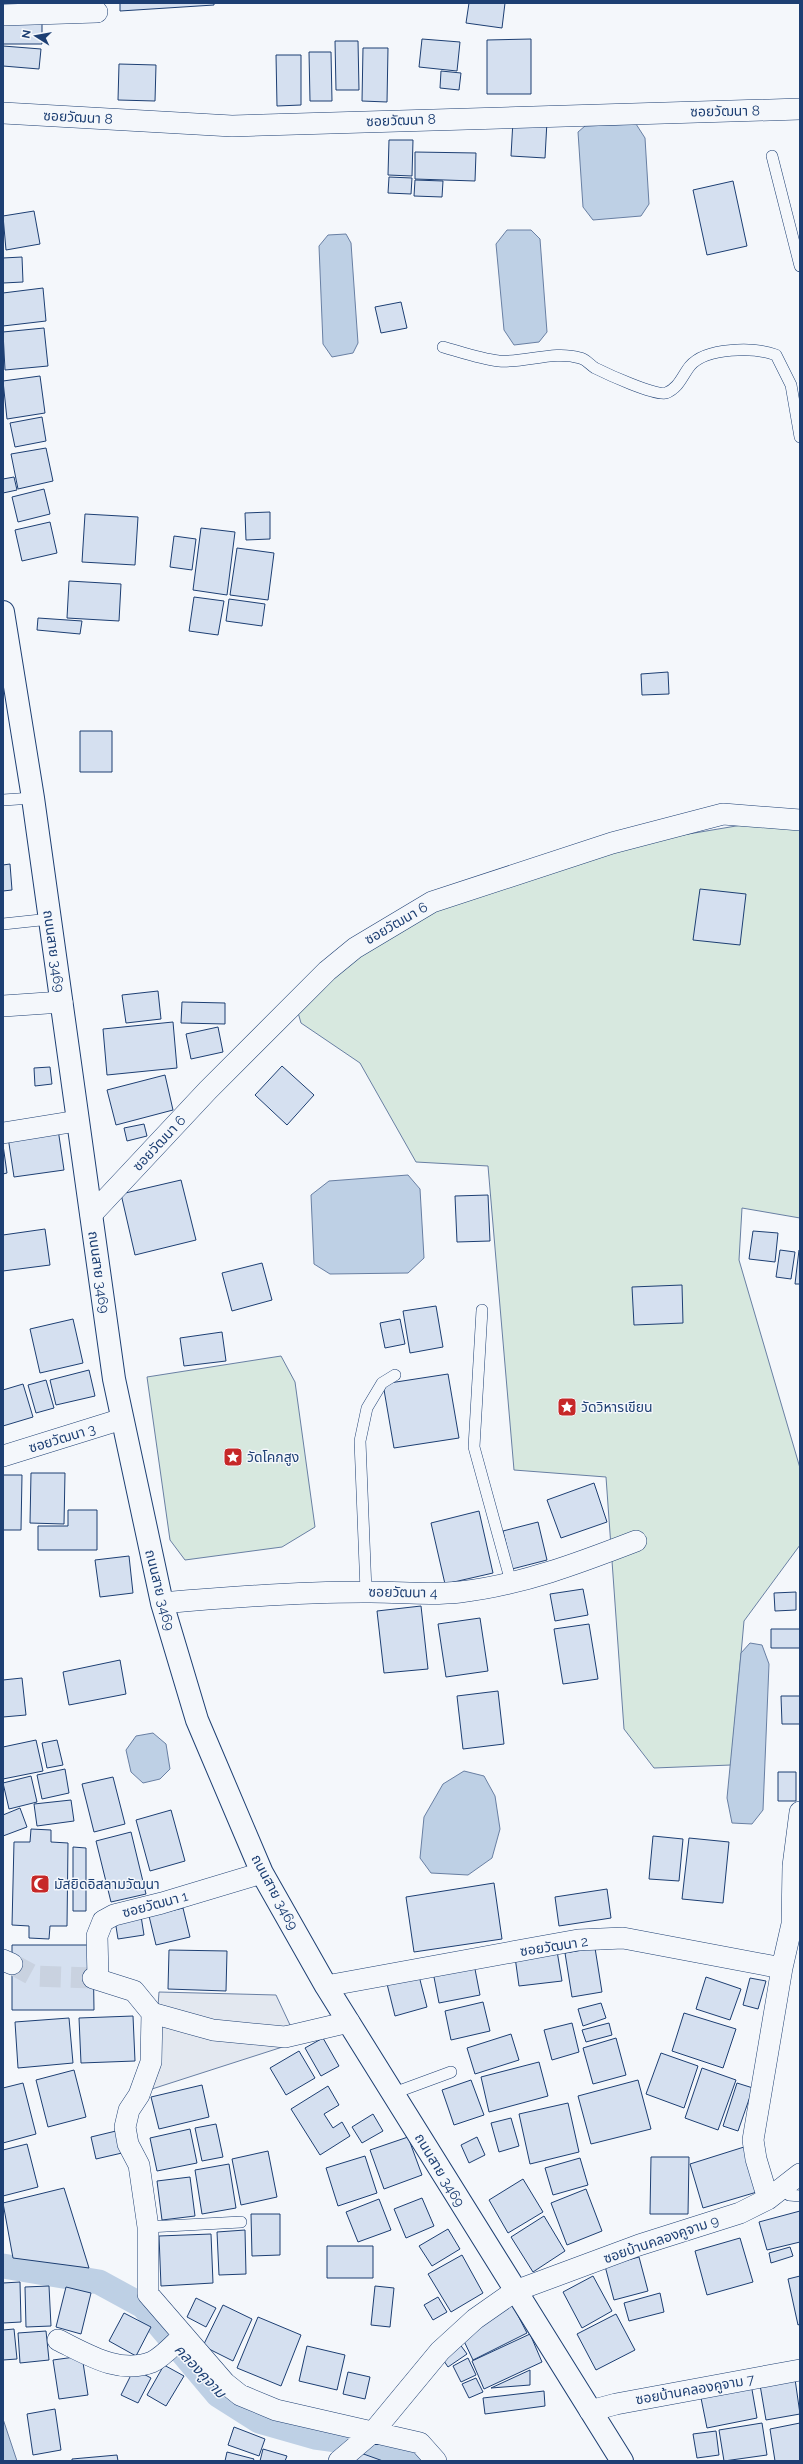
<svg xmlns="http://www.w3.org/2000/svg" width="803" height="2464" font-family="Raleway,'Noto Sans Thai',sans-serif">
	<rect width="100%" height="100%" fill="#f4f7fb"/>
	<path fill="#d7e8df" stroke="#687fa3" d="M742,825L800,827V1218L742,1208L739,1260L800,1468V1545L744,1621L731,1765L654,1768L624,1729L606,1477L514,1470L488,1166L416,1162L360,1063L301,1023L297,1009L357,956L444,906L623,845Z
		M281,1356L295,1382L315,1527L282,1547L185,1560L170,1540L147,1377Z"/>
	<path fill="#e3e8f0" stroke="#687fa3" d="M159,1992L276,1995L298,2042L152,2089Z"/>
	<path fill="#bed0e5" stroke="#687fa3" d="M636,124L645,138L649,204L641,216L593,220L583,207L578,132L585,126Z
		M507,230H531L540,239L547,332L539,342L514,345L504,330L496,244Z
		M346,234L351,243L358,343L353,353L332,357L323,344L319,246L328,235Z
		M408,1175L420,1189L424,1258L408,1273L330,1274L314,1264L311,1195L329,1181Z
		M750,1643L762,1645L769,1664L763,1810L752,1824L732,1823L727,1798L741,1653Z
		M153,1733L166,1744L170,1769L160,1779L143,1783L131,1772L126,1750L136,1736Z
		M464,1771L484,1776L495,1796L500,1829L492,1858L468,1875L431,1873L420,1858L424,1817L443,1784Z
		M3,2419L17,2461H3Z"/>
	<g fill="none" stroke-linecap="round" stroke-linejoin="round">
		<path stroke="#bed0e5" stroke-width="25" d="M3,2266L99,2282L143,2306L218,2395L259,2421L315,2437L374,2445L410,2461"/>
	</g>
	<path fill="#d5e0f0" stroke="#1d3f73" d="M120,3H214V5L120,11Z
		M469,3H505L502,28L466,23Z
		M3,17H42V44H3Z
		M422,39L460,42L457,71L419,67Z
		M531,39V94H487V40Z
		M335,41H358L359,90H336Z
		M3,46L41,49L39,69L3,66Z
		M363,48H388L387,102L362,101Z
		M309,52H331L332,101H310Z
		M276,55H301V105L277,106Z
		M119,64L156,65L155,101L118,100Z
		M441,71L461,73L459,90L440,88Z
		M513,120L547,121L545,158L511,156Z
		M389,140H413L412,176L388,175Z
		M415,152L476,153L475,181L415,179Z
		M389,177L412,178L411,194L388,193Z
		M415,180L443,181L442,197L414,196Z
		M733,181L747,246L707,255L693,190Z
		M34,211L40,244L6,250L3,216Z
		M22,257L23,282L3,283V258Z
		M43,288L46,321L3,326V293Z
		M401,302L407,328L381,333L375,307Z
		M44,328L48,366L5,370L3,332Z
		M40,376L45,413L7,419L3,381Z
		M42,417L46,441L15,447L10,423Z
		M46,448L53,481L18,489L11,454Z
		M14,477L17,490L3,493V479Z
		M44,489L50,514L18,522L12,497Z
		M270,512V539L246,540L245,513Z
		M85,514L138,517L135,565L82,562Z
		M50,522L57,553L22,561L15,530Z
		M201,528L235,532L227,595L193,590Z
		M174,536L196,539L192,570L170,567Z
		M237,548L274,553L268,600L230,595Z
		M69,581L121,584L119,621L67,618Z
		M194,597L224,601L218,635L189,631Z
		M229,599L265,604L262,626L226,621Z
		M38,618L82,621L80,634L37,630Z
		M668,672L669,694L642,695L641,674Z
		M80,731H112V772H80Z
		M10,864L12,890L3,891V865Z
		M700,889L746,894L740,945L693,940Z
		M158,991L161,1019L126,1023L122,995Z
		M182,1002L225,1003V1024L181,1023Z
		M173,1022L177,1068L107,1075L103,1029Z
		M218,1027L223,1052L191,1059L186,1034Z
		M282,1066L314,1095L287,1125L255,1095Z
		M50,1067L52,1084L35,1086L34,1068Z
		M165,1075L173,1110L116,1125L107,1090Z
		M144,1124L147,1136L127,1141L124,1128Z
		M58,1129L64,1170L14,1177L8,1137Z
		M3,1145L7,1173L3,1174Z
		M181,1180L196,1240L135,1255L121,1194Z
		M488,1195L490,1241L457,1242L455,1196Z
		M45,1229L50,1265L3,1271V1235Z
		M753,1231L778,1233L775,1262L749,1259Z
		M780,1250L795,1252L791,1279L776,1277Z
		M799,1250H800V1284H795Z
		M262,1263L272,1300L232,1311L222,1273Z
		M682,1285L683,1323L634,1325L632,1287Z
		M436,1306L443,1347L410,1353L403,1311Z
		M73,1319L83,1363L40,1373L30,1329Z
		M400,1319L405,1344L385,1348L380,1323Z
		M222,1332L226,1361L184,1366L180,1338Z
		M89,1370L95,1396L56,1405L50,1380Z
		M448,1374L459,1438L394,1448L383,1384Z
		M46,1380L54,1408L36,1413L28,1385Z
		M23,1384L33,1417L3,1426V1390Z
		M31,1473H65L64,1524L30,1523Z
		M3,1475H22L21,1530H3Z
		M594,1483L607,1522L561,1538L547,1500Z
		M68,1510H97V1550H38V1526H68Z
		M479,1511L493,1573L445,1584L431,1523Z
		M538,1522L547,1560L512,1569L503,1531Z
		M129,1556L133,1593L100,1597L95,1560Z
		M583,1589L588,1615L555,1621L550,1594Z
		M796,1592V1610L775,1611L774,1593Z
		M421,1606L428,1669L384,1673L377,1611Z
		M480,1618L488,1671L446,1677L438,1624Z
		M589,1624L598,1679L563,1684L554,1629Z
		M771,1629H800V1648H771Z
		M120,1660L126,1694L69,1705L63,1672Z
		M22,1678L26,1715L3,1717V1680Z
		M498,1691L504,1744L463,1749L457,1696Z
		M781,1696H800V1724H782Z
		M36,1740L43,1771L3,1779V1747Z
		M57,1740L63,1765L47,1768L42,1743Z
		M65,1769L69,1793L42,1799L37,1775Z
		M778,1772H796V1801H778Z
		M31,1776L37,1802L9,1809L3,1783Z
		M113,1777L125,1824L94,1832L82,1784Z
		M71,1800L74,1821L37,1826L34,1804Z
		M20,1808L27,1827L3,1836V1815Z
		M171,1810L185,1861L150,1871L136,1820Z
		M31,1829L51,1830V1842L68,1843L67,1926H50L49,1939L29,1938V1926L12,1925L14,1842H30Z
		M131,1832L146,1894L111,1902L96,1841Z
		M653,1836L683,1839L679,1881L649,1879Z
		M689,1838L729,1842L723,1903L682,1899Z
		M73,1847L86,1848V1911H73Z
		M494,1883L502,1939L414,1952L406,1897Z
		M607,1889L611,1918L559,1926L555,1897Z
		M183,1908L190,1937L156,1945L149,1916Z
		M141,1916L144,1935L118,1939L115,1920Z
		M12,1945H93L94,2010H12Z
		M595,1948L602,1992L572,1997L565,1953Z
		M169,1950L227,1951L226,1991L168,1989Z
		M557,1951L562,1981L519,1986L515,1957Z
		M474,1964L480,1995L439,2003L433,1972Z
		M419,1976L427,2007L395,2016L387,1984Z
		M706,1977L741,1989L730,2020L696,2009Z
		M750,1978L766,1981L758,2009L743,2005Z
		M483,2002L490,2031L451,2040L445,2011Z
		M601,2003L606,2018L583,2026L578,2009Z
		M684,2013L736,2029L723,2068L672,2051Z
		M133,2016L135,2061L81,2063L79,2018Z
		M69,2018L73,2063L18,2068L15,2022Z
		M572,2023L579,2052L552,2060L544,2030Z
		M609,2023L612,2035L586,2042L582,2030Z
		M511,2034L519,2060L475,2074L467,2048Z
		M323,2038L339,2066L321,2076L305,2048Z
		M616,2038L626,2075L593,2084L583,2048Z
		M299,2051L315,2078L286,2095L270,2068Z
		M661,2053L698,2066L684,2108L646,2094Z
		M539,2062L548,2096L489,2112L481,2077Z
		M702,2068L736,2080L718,2130L685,2118Z
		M74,2070L86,2117L48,2127L36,2080Z
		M471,2080L484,2115L454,2125L442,2090Z
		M638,2080L651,2129L591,2144L578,2096Z
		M23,2083L36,2134L3,2143V2088Z
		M737,2083L753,2088L738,2131L723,2126Z
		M202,2085L209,2117L159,2129L151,2097Z
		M328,2086L339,2105L324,2114L333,2128L342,2122L350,2136L320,2155L291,2109Z
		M568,2103L579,2152L530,2164L519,2114Z
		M373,2114L383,2131L362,2143L352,2127Z
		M511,2118L519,2146L499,2152L491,2123Z
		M216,2124L223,2157L202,2161L195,2128Z
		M190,2129L197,2163L157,2171L150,2138Z
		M116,2131L122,2153L96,2159L91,2137Z
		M408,2137L422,2175L384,2189L370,2150Z
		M477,2137L485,2155L469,2163L461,2145Z
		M27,2144L38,2187L3,2196V2150Z
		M744,2147L757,2192L703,2208L690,2164Z
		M268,2151L277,2197L241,2205L232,2159Z
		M365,2156L377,2193L338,2206L326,2168Z
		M651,2157H689L688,2214H650Z
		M580,2158L588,2185L553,2195L545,2168Z
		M229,2164L236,2208L202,2214L195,2170Z
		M190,2177L195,2216L162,2220L157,2181Z
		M523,2179L543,2212L508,2233L489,2200Z
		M64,2188L89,2268L13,2258L3,2203Z
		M586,2189L602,2231L567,2245L551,2203Z
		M422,2198L434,2226L406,2238L394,2209Z
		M379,2199L391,2230L358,2242L346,2212Z
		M800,2211V2242L767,2250L759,2222Z
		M251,2214H280V2255L252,2256Z
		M544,2216L565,2251L533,2272L511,2237Z
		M448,2229L460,2249L432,2266L419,2246Z
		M245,2230L246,2274L219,2275L217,2232Z
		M211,2234L213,2283L161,2286L159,2236Z
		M740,2238L753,2282L707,2295L695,2251Z
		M327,2246H373V2278H327Z
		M790,2247L793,2256L771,2263L769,2253Z
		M462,2255L483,2293L451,2312L428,2274Z
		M639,2257L648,2291L614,2300L605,2266Z
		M593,2276L612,2311L582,2328L563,2292Z
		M800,2276V2324L798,2325L788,2279Z
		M20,2282L21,2322L3,2323V2283Z
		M49,2286L51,2326L26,2327L25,2287Z
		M375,2286L394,2288L390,2327L371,2325Z
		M66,2287L91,2293L81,2334L56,2327Z
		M660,2293L664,2312L629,2321L624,2303Z
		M438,2297L447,2312L433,2320L424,2305Z
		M196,2298L216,2308L206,2327L187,2317Z
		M511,2302L527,2333L473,2360L462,2337Z
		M223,2305L252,2319L233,2361L203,2346Z
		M124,2313L151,2327L136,2356L109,2341Z
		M616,2314L635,2350L596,2370L577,2334Z
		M258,2317L301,2335L281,2386L237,2368Z
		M14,2329L17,2359L3,2360V2330Z
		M46,2331L49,2360L20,2363L18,2333Z
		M530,2334L542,2362L484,2389L472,2361Z
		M459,2343L467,2354L448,2367L440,2355Z
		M307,2346L345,2355L337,2390L299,2381Z
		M82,2356L88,2395L59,2399L53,2360Z
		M468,2358L476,2375L461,2382L453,2366Z
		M164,2365L184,2376L166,2406L147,2395Z
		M134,2369L151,2378L138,2403L121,2395Z
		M530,2370V2385L491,2388Z
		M348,2372L370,2377L365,2399L343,2394Z
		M476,2378L483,2392L469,2398L462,2384Z
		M795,2379L800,2414L766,2420L760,2385Z
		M751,2384L757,2418L707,2428L700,2393Z
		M544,2391L545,2406L485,2414L483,2398Z
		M55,2409L61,2450L33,2455L27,2414Z
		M762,2423L767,2455L724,2461L719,2430Z
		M800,2423V2461H775L770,2429Z
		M234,2427L265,2439L259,2456L228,2445Z
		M716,2431L719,2455L697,2458L693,2434Z
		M263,2449L287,2456L285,2461H260Z
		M227,2452L254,2459L253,2461H225Z
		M358,2452L383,2461H355Z
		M117,2455L118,2461H72V2459Z"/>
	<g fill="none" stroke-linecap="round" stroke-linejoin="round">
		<path stroke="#c9d2e0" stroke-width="21" stroke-dasharray="21 10" stroke-linecap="butt" d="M12,1964L34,1976L93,1978"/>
		<defs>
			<path id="service" d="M772,156L800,266
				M443,347C461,352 480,359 499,361C526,363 554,350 580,358C586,359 590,365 595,368C607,374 655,396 666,393C679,388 682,376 690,366C706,347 755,347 776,355L791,385L800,437
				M3,800L33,798
				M3,924L50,919
				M482,1310L474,1447L511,1582
				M366,1591L360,1441L367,1408L382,1383L395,1375
				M394,2093L451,2072
				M783,2188L789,2195L800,2196
				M148,2227L241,2222"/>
			<path id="minor" d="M3,15L97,12
				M3,113L232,126L800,109
				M3,1006L62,1002
				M3,1133L77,1121
				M91,1215L208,1090L327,971L355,948L432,902L612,843L723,814L800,820
				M3,1456L122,1419
				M162,1603C229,1597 296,1592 363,1592C396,1591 427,1596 460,1592C521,1585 579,1563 636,1541
				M3,1960L12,1964
				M93,1978L134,1991L152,2013L213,2030L285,2037L349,2022
				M98,1978L97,1936L103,1921L114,1915L162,1903L262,1873
				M326,1986L578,1940L623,1938L782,1968
				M152,2013L151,2062L139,2095L129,2110L125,2127L128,2144L139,2165L148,2227V2294L225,2383L240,2395L276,2410L420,2443L436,2461
				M768,2199L756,2159L753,2140L782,1968L792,1924L793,1866L800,1812
				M58,2340C87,2354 119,2375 152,2362C163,2357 174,2344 183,2336
				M590,2411L616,2404L800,2370
				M339,2461L373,2432L440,2351L475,2319L515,2291L639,2245L740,2213L768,2199L800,2174"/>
			<path id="tertiary" d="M3,612L33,798L114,1379L162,1603L197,1720L262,1873L326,1986L622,2461"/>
		</defs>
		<use href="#service" stroke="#1d3f73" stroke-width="12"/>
		<use href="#minor" stroke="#1d3f73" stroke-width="22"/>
		<use href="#tertiary" stroke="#1d3f73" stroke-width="24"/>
		<use href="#service" stroke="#f4f7fb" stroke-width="11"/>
		<use href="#minor" stroke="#f4f7fb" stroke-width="21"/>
		<use href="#tertiary" stroke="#f4f7fb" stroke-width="22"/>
	</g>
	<defs>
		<symbol id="sight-square" viewBox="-11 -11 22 22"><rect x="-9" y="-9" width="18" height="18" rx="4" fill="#c62828" stroke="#f4f7fb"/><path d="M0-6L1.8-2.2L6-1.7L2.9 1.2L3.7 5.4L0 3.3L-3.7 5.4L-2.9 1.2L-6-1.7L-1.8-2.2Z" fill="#fff"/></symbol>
		<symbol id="mosque-square" viewBox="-11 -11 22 22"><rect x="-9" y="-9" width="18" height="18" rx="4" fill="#c62828" stroke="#f4f7fb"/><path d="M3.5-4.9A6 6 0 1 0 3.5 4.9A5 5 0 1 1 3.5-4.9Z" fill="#fff"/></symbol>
	</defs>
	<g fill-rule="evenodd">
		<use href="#sight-square" x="556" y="1396" width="22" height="22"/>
		<use href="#sight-square" x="222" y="1446" width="22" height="22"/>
		<use href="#mosque-square" x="29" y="1873" width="22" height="22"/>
	</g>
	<g text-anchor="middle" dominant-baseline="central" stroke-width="3" stroke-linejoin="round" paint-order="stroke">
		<g font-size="14" fill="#1d3f73" stroke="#f4f7fb">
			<text transform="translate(725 111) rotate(-1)">ซอยวัฒนา 8</text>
			<text transform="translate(78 117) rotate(3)">ซอยวัฒนา 8</text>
			<text transform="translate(401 120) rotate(-2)">ซอยวัฒนา 8</text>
			<text transform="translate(396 923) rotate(-30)">ซอยวัฒนา 6</text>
			<text transform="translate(54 951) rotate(82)">ถนนสาย 3469</text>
			<text transform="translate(159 1143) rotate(-47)">ซอยวัฒนา 6</text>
			<text transform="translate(99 1272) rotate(82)">ถนนสาย 3469</text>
			<text transform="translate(62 1438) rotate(-17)">ซอยวัฒนา 3</text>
			<text transform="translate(160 1590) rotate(76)">ถนนสาย 3469</text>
			<text transform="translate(403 1592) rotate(1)">ซอยวัฒนา 4</text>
			<text transform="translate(275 1892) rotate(62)">ถนนสาย 3469</text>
			<text transform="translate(155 1904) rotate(-15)">ซอยวัฒนา 1</text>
			<text transform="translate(554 1946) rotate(-9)">ซอยวัฒนา 2</text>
			<text transform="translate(440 2170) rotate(59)">ถนนสาย 3469</text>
			<text transform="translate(661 2239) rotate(-19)">ซอยบ้านคลองคูจาม 9</text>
			<text transform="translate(695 2389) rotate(-10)">ซอยบ้านคลองคูจาม 7</text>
		</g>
		<g font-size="14" fill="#1d3f73" stroke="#f4f7fb" text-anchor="start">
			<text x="581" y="1407">วัดวิหารเขียน</text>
			<text x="247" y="1457">วัดโคกสูง</text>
			<text x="54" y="1884">มัสยิดอิสลามวัฒนา</text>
		</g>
		<g font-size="15" font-style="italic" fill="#1d3f73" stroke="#f4f7fb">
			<text transform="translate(200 2371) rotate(47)">คลองคูจาม</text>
		</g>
	</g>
	<rect width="803" height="2464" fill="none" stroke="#1d3f73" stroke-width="8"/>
	<g transform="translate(36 36) rotate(281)" stroke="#f4f7fb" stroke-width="3" paint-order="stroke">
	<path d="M0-3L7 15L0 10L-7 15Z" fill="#1d3f73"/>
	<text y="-6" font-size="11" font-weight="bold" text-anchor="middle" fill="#1d3f73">N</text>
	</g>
</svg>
